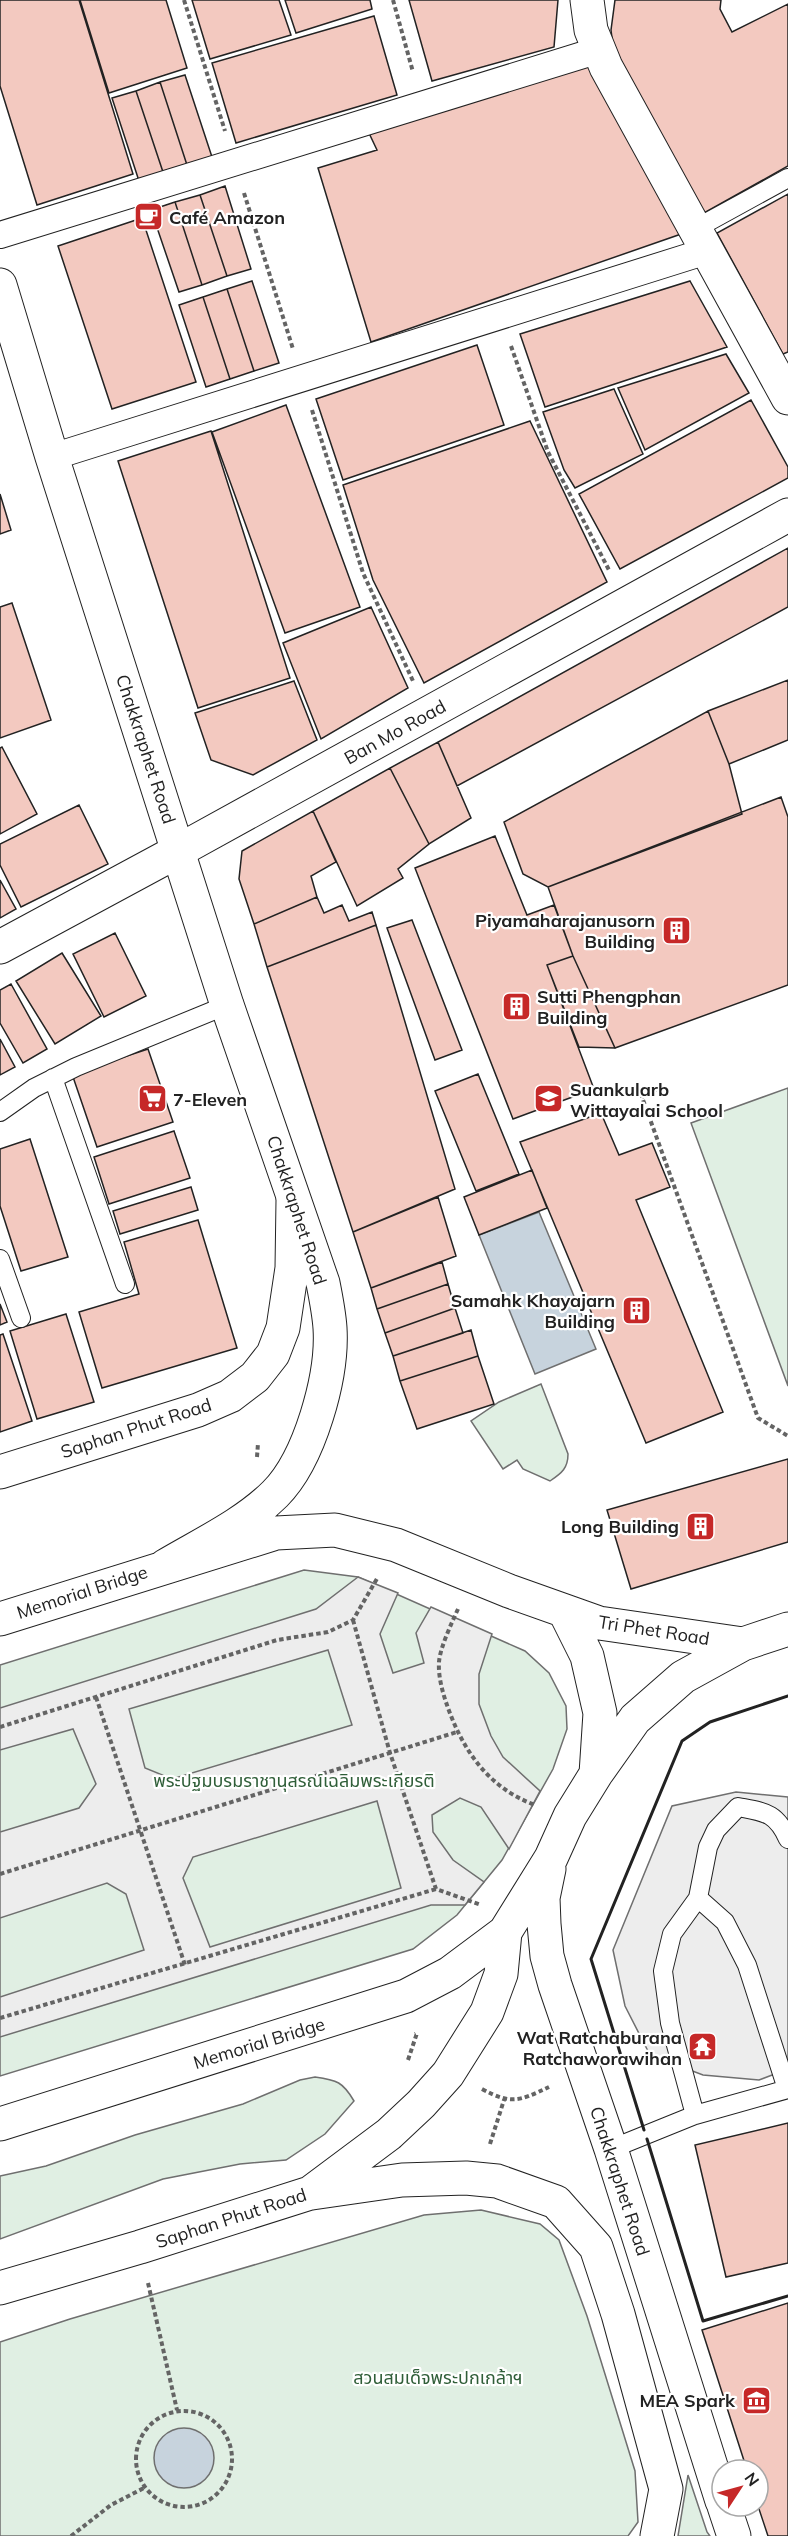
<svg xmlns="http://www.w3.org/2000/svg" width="788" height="2536" font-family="Mulish,'Noto Sans Thai',sans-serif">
	<rect width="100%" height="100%" fill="#fff"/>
	<path fill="#e0efe3" stroke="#6f6f6f" stroke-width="1.5" d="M788,1088V1386L691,1123Z
		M541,1384L568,1454C568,1468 562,1473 550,1481L523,1469L517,1460L503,1469L471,1421L499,1402Z
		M304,1570L358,1577L525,1651L549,1673L566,1706L567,1729L553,1769L502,1860L457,1915L413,1949L0,2076V1665Z
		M315,2077C337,2080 343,2082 354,2101L325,2134L286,2160L240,2164L163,2179L0,2239V2176L46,2166L135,2135L243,2104L300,2080Z
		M481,2210L540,2224L559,2240L587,2316L635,2471L638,2522L628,2536H0V2342L70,2319L424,2215Z
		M688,2475L707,2532L710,2536H678Z"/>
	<path fill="#ededed" stroke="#6f6f6f" stroke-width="1.5" fill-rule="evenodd" d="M358,1577L398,1593L380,1634L393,1673L424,1663L416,1633L431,1607L492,1634L479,1674V1704L491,1736L503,1757L540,1791L509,1849L481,1807L460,1798L432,1815L433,1832L453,1860L484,1882L465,1905H431L0,2037V1997L144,1950L126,1894L107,1883L0,1918V1832L79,1808L96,1784L73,1729L0,1750V1708L316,1609ZM328,1650L352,1725L172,1779L145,1768L129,1709ZM377,1801L401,1888L210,1947L183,1878L193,1857Z
		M736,1792L788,1797V2069L759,2080L703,2075L650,2055L625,2006L613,1950L672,1806Z"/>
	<path fill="#c7d3dd" stroke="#6f6f6f" stroke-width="1.5" d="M539,1212L596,1349L535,1374L479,1235Z
		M154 2458a30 30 0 1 1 60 0a30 30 0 1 1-60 0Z"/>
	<path fill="#f3c9c0" stroke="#222" stroke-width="1.5" d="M0,0H79L133,174L37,205L0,86Z
		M80,0H166L187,68L109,93Z
		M192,0H279L291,35L210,59Z
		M285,0H370L372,9L296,33Z
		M409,0H558L554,47L432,81Z
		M615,0H721L720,9L732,32L788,4V166L704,213L613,46L611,30Z
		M374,16L397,95L236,143L212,63Z
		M588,64L684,233L371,342L318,168L377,150L368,131Z
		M185,75L212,157L187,165L160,82Z
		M160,82L187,165L163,172L136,91Z
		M136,91L163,172L139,181L112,98Z
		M225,186L251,269L227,276L200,195Z
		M788,194V352L783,354L717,233Z
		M200,195L227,276L202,285L175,202Z
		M175,202L202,285L179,292L151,210Z
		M142,218L196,382L112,409L58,246Z
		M252,281L279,363L254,371L227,289Z
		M690,281L727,347L545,407L520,334Z
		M227,289L254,371L230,379L203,297Z
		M203,297L230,379L206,387L179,305Z
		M477,345L504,425L343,480L316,399Z
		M726,354L749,393L645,450L618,388Z
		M614,389L643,454L575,488L564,470L543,412Z
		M751,400L788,467V478L620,569L579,494Z
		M286,405L360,607L285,633L212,432Z
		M530,421L607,582L424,683L373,580L343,485Z
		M211,431L290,678L198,708L118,461Z
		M0,494L11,530L0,534Z
		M788,548V607L457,786L438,742Z
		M12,603L51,720L0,738V607Z
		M371,607L408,688L321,739L283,643Z
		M788,680V740L729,764L708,711Z
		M294,681L317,740L253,775L211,760L195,713Z
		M708,711L729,764L742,814L548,887L523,874L504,822Z
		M438,742L471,818L429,844L390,768Z
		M2,747L37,814L0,834V748Z
		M390,768L429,844L398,869L403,878L357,906L313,811Z
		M781,797L788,817V985L615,1048L573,956L548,887Z
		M79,805L108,864L21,907L0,865V844Z
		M313,811L336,862L311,876L317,897L254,924L239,879L242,851Z
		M495,836L527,915L554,905L573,956L547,965L594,1089L513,1119L415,868Z
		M0,880L16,909L0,918Z
		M317,897L324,913L342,905L349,921L372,912L376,925L267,967L254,924Z
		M412,920L462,1050L435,1060L387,928Z
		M376,925L455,1189L353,1232L267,967Z
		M115,933L146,996L104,1017L73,954Z
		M62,953L101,1016L55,1044L16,981Z
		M573,956L615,1048L579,1047L547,965Z
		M11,984L47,1049L23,1063L0,1023V990Z
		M0,1039L15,1067L0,1075Z
		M148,1049L173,1122L97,1147L72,1074Z
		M478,1074L519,1174L476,1191L435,1091Z
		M601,1113L619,1155L652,1143L670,1187L636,1200L723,1412L646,1443L520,1142Z
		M174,1131L190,1178L109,1204L94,1157Z
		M30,1139L68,1257L21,1271L0,1206V1149Z
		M532,1170L547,1208L479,1235L464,1197Z
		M191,1187L198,1210L120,1234L113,1211Z
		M438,1197L456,1256L371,1288L353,1232Z
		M198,1220L237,1348L102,1388L79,1312L139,1294L124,1242Z
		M442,1262L448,1284L377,1309L371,1288Z
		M448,1284L455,1308L385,1333L377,1309Z
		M0,1304L7,1322L0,1325Z
		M455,1308L463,1333L393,1356L385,1333Z
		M66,1314L94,1402L37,1419L10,1331Z
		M471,1330L478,1356L400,1381L393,1356Z
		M3,1334L32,1421L0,1432V1335Z
		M478,1356L494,1404L417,1429L400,1381Z
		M788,1459V1542L631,1589L607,1510Z
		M788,2123V2263L726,2277L695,2145Z
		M788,2303V2536H768L758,2506V2470H747L702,2330Z"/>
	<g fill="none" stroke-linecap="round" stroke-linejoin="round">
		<defs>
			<path id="service" d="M695,229L788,178
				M53,1078L125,1284
				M0,1112L34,1088L76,1067L227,1005
				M0,1259L21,1318
				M698,1898L725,1922L747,1965L787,2089
				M695,2115L670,2023L663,1971L672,1934L698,1898L708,1847L716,1830L738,1807C764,1812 776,1812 788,1839
				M611,2149L695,2115L788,2089"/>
			<path id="pedestrian" d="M0,235L599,50
				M52,457L707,251"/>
			<path id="minor" d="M587,0L591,30L606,67L788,398
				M0,947L178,851"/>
			<path id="tertiary" d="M178,851L788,515
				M0,1472L198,1410L230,1396L255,1377L273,1354L283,1328L292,1268L293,1200
				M312,2193L402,2180L466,2178L497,2181L556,2202L596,2247L618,2314L666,2489L657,2536
				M0,2288L140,2247L310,2193L389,2134L421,2104L448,2074L487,2012L501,1974L505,1932"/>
			<path id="secondary" d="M0,285L52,457L227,1005L323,1283C326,1298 329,1313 330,1328C333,1376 310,1459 275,1494C245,1524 202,1544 165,1566
				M565,1612L587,1656L600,1713L596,1774
				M0,1619L276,1533L335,1530L396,1545L509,1591L599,1623L743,1644
				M549,1869L543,1898L544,1924L547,1956L555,1985L611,2149L722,2501
				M0,2124L406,1996L450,1973L505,1932L551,1858L570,1816L596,1774L635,1719L683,1677L743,1644L788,1629
				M724,2506L734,2536"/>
		</defs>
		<use href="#service" stroke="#222" stroke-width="20"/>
		<use href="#pedestrian" stroke="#222" stroke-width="28"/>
		<use href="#minor" stroke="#222" stroke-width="35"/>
		<use href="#tertiary" stroke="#222" stroke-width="35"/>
		<use href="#secondary" stroke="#222" stroke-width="35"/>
		<path stroke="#646464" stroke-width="4" stroke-dasharray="4.5 3" stroke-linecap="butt" d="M184,0L225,131
			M393,0L413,72
			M244,193L293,349
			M511,346L548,452L610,572
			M312,410L363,573L413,681
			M659,1088L642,1097L758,1418L788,1436
			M257,1457L258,1443
			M458,1609C452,1622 440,1648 439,1662C438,1677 443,1694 448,1708C464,1752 489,1788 535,1805
			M353,1620L390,1753L436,1889L481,1905
			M96,1697L185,1965
			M0,1727L277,1640L328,1632L353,1620L378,1577
			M0,1874L457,1732
			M0,2018L436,1889
			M408,2060L417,2033L415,2034
			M482,2089C512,2105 519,2101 549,2087
			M490,2144L504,2100
			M148,2283L177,2410
			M136 2459a48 48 0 1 1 96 0a48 48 0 1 1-96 0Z
			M71,2536L111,2505L144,2488"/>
		<use href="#service" stroke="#fff" stroke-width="18"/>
		<use href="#pedestrian" stroke="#fff" stroke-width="26"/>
		<use href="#minor" stroke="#fff" stroke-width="33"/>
		<use href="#tertiary" stroke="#fff" stroke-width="33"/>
		<use href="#secondary" stroke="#fff" stroke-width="33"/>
		<path stroke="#222" stroke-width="3" d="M644,2130L591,1959L682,1741L710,1722L788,1696
			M647,2139L703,2321L788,2296"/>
	</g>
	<defs>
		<symbol id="cafe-square" viewBox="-11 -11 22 22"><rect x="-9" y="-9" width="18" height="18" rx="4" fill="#c62828" stroke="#fff"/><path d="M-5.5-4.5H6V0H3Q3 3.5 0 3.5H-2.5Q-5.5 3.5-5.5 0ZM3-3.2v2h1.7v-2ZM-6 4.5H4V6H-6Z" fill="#fff"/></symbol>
		<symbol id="building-square" viewBox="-11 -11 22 22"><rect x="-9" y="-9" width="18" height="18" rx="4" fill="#c62828" stroke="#fff"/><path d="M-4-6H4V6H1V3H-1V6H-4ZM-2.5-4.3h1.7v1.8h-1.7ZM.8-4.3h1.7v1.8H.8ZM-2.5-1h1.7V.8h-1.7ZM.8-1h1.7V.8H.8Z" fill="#fff"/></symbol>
		<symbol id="supermarket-square" viewBox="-11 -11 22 22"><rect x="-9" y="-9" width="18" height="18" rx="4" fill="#c62828" stroke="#fff"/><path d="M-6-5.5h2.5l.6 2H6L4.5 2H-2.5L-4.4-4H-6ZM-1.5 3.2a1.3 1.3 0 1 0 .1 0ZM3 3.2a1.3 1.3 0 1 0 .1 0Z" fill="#fff"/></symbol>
		<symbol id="school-square" viewBox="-11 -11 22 22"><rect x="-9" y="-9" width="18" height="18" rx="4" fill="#c62828" stroke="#fff"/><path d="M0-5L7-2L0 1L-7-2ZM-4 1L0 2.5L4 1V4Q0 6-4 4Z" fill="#fff"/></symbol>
		<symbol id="temple-square" viewBox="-11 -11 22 22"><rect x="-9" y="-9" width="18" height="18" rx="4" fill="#c62828" stroke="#fff"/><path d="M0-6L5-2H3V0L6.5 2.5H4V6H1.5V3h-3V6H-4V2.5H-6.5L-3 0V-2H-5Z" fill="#fff"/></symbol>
		<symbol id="museum-square" viewBox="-11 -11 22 22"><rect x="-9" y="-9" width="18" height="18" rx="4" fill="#c62828" stroke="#fff"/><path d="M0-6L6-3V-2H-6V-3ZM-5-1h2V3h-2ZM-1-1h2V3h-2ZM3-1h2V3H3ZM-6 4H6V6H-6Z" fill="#fff"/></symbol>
	</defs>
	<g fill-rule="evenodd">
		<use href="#cafe-square" x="132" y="200" width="33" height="33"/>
		<use href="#building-square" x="660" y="914" width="33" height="33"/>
		<use href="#building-square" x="500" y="990" width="33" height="33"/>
		<use href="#supermarket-square" x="136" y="1082" width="33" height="33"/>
		<use href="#school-square" x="532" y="1082" width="33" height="33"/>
		<use href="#building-square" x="620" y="1294" width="33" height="33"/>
		<use href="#building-square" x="684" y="1510" width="33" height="33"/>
		<use href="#temple-square" x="686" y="2030" width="33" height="33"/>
		<use href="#museum-square" x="740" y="2384" width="33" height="33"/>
	</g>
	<g text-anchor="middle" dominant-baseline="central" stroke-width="4.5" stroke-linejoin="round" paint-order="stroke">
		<g font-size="18" font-weight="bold" fill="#222" stroke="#fff" text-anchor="end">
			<text x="169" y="217" text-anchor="start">Café Amazon</text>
			<text x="655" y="920">Piyamaharajanusorn<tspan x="655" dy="21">Building</tspan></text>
			<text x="537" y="996" text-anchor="start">Sutti Phengphan<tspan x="537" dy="21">Building</tspan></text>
			<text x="570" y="1089" text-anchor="start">Suankularb<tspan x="570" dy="21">Wittayalai School</tspan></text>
			<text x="173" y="1099" text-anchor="start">7-Eleven</text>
			<text x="615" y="1300">Samahk Khayajarn<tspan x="615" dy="21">Building</tspan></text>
			<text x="679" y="1526">Long Building</text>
			<text x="682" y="2037">Wat Ratchaburana<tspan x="682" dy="21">Ratchaworawihan</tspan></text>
			<text x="735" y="2400">MEA Spark</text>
		</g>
		<g font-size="18" fill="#222" stroke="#fff">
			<text transform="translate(395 732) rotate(-29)">Ban Mo Road</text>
			<text transform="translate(146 749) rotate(72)">Chakkraphet Road</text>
			<text transform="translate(297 1210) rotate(72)">Chakkraphet Road</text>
			<text transform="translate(136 1428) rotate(-18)">Saphan Phut Road</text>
			<text transform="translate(82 1592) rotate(-18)">Memorial Bridge</text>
			<text transform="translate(654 1630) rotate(9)">Tri Phet Road</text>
			<text transform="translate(259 2043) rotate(-17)">Memorial Bridge</text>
			<text transform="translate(620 2181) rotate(72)">Chakkraphet Road</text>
			<text transform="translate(231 2218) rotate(-18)">Saphan Phut Road</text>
		</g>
		<g font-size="18" fill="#2f5e38" stroke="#fff">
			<text x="294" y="1780">พระปฐมบรมราชานุสรณ์เฉลิมพระเกียรติ</text>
			<text x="438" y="2377">สวนสมเด็จพระปกเกล้าฯ</text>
		</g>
	</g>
	<g transform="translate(740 2488) rotate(54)"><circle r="28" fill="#ffffff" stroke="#a7a7a7" stroke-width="1.5"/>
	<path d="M0-4.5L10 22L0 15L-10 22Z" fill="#c62828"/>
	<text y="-9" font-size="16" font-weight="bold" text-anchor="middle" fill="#222222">N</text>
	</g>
</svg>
